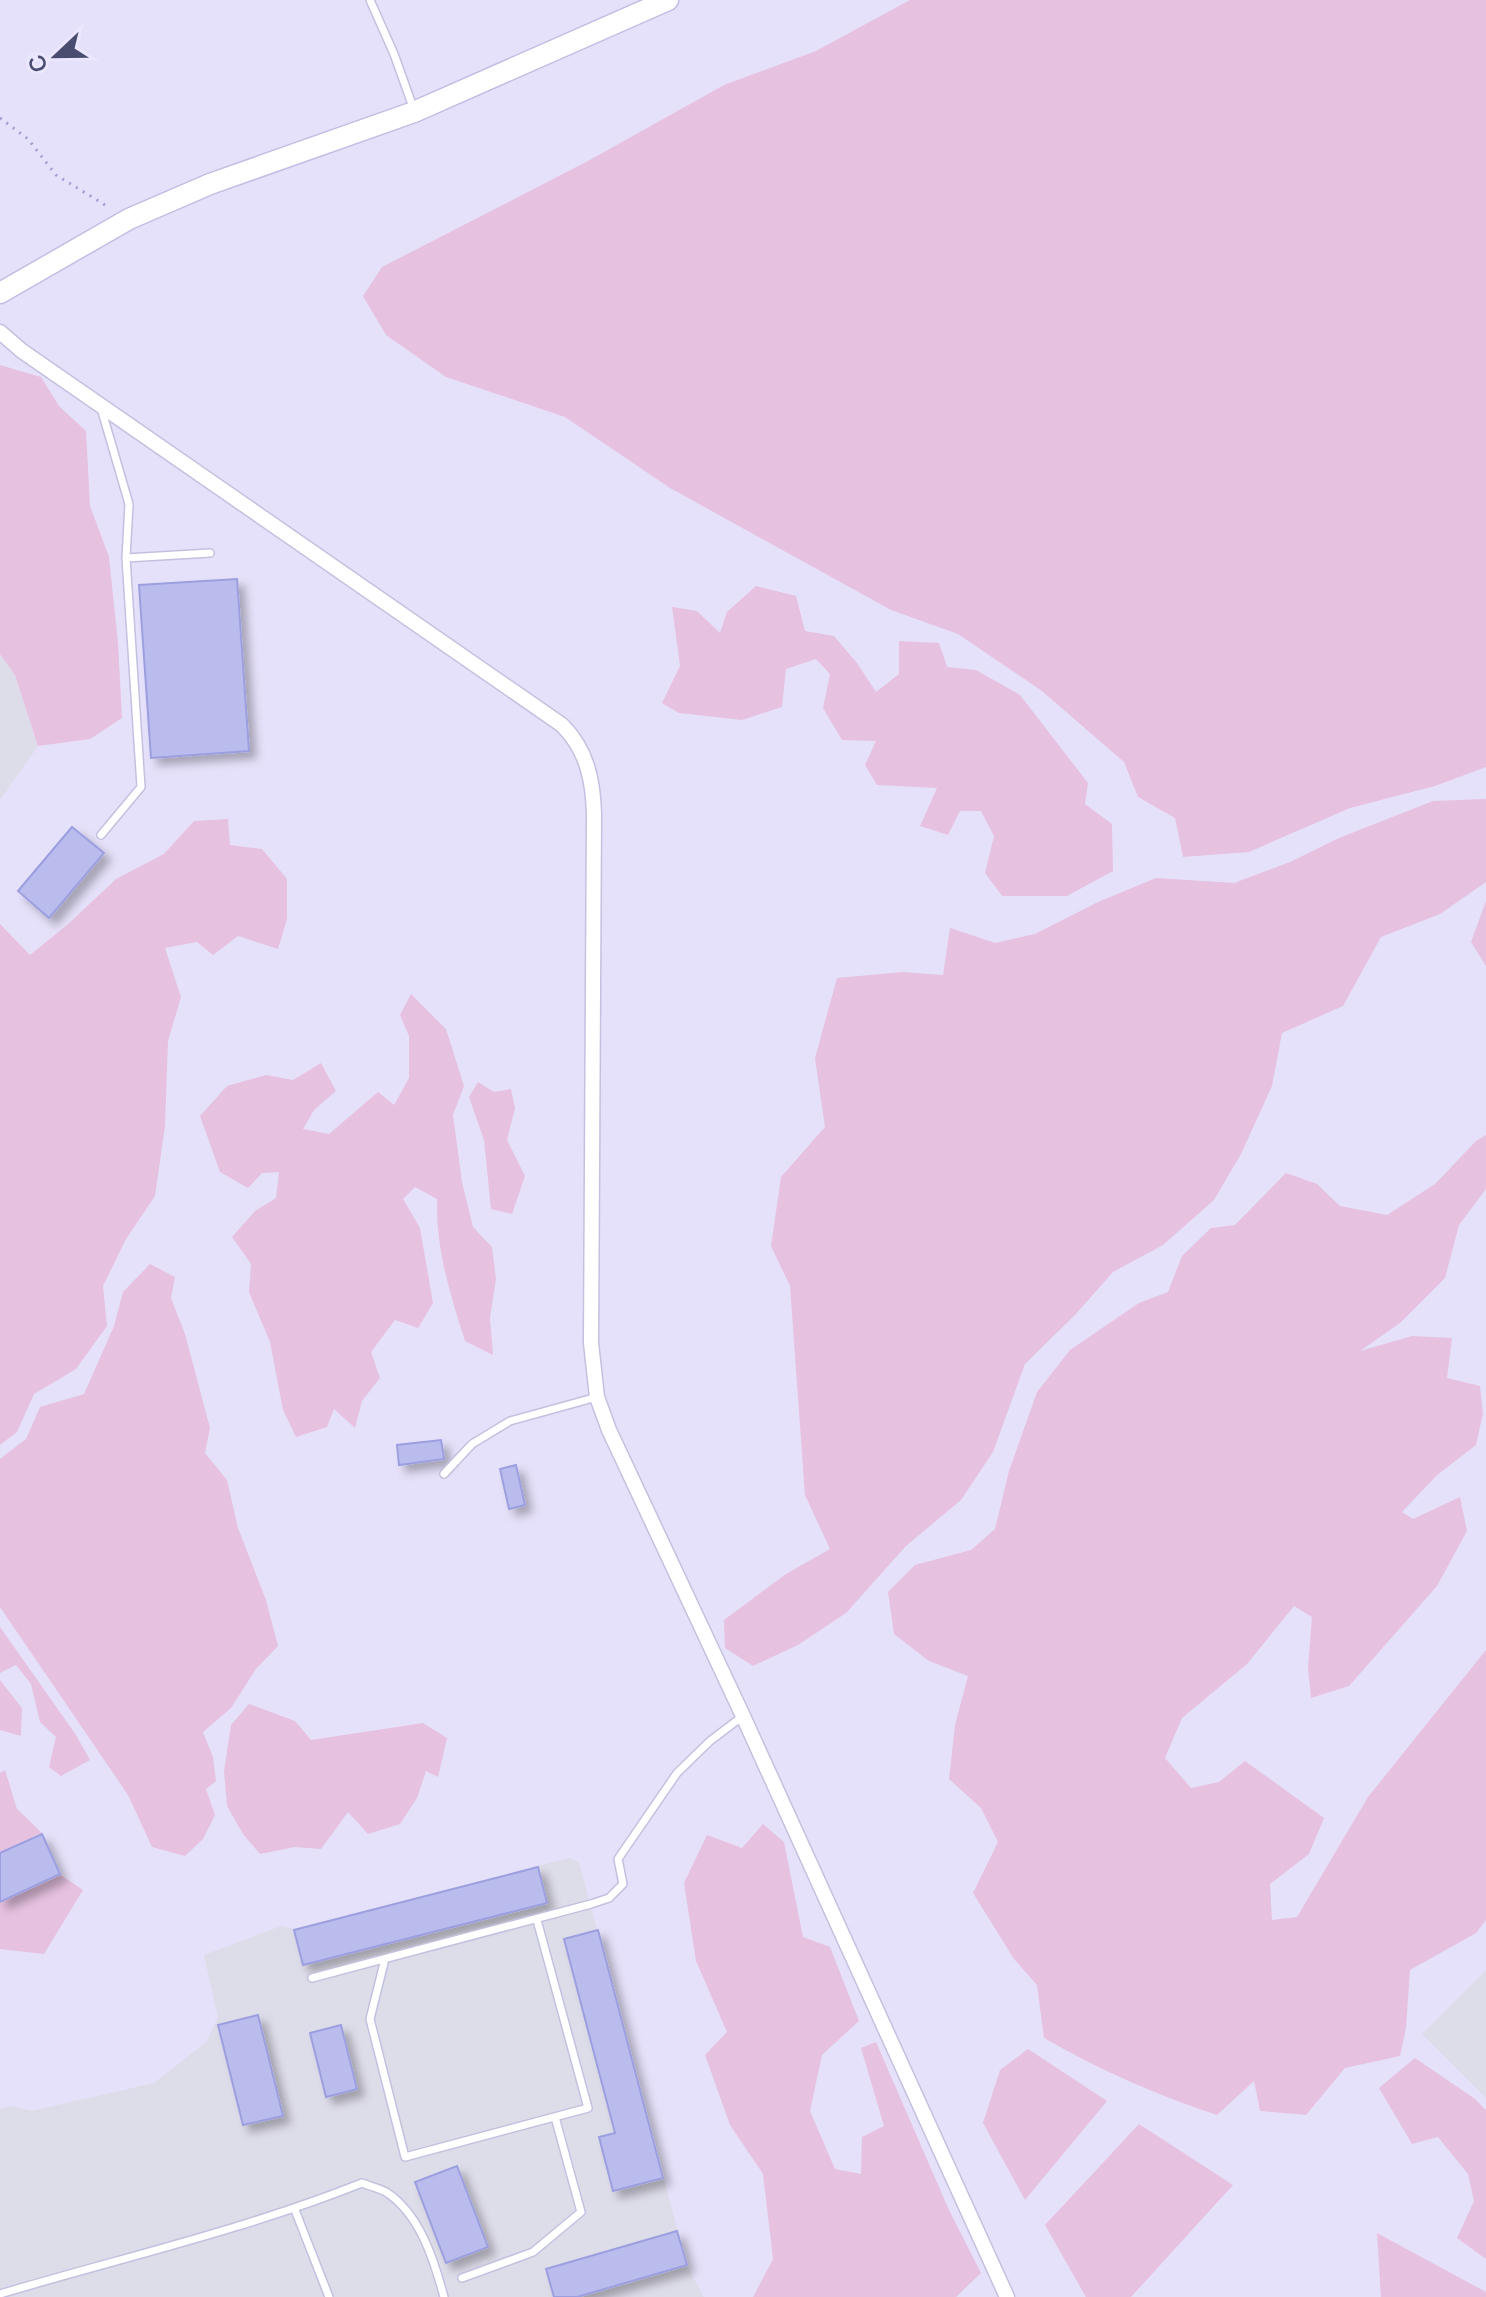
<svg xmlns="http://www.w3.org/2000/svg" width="1486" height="2297" font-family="Manrope,sans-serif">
	<defs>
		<filter id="shadow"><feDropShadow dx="7" dy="7" stdDeviation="4" flood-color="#0004"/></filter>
	</defs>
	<rect width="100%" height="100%" fill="#e6e1fa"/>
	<path fill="#dddce9" d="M0,654L15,675L38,746L0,800Z
		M569,1858L579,1862L687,2265L704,2297H0V2109L11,2106L31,2111L154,2083L205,2043L218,2018L204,1955L281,1926L294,1929Z
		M1486,1970V2098L1422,2034Z"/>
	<path fill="#e6c1e0" d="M910,0H1486V767L1435,786L1350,808L1249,852L1183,857L1175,818L1138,797L1124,762L1042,691L958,634L891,610L670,488L565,417L446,377L386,335L363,296L382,267L588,161L724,85L816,51Z
		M0,365L41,377L59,406L86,431L90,506L109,557L118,643L122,718L90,739L38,746L15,675L0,654Z
		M756,586L796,596L805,631L834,636L857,663L876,692L899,674V641L939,643L947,667L976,670L1020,695L1088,783L1085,804L1112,824L1113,871L1067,896H1002L985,873L994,836L981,811H960L948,835L920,826L937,788L877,785L865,765L876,741L842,740L823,708L830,674L816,659L786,669L782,707L742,720L679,713L662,703L680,666L672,607L697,611L720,633L727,612Z
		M1486,799V882L1440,914L1381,937L1343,1006L1282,1033L1272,1086L1241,1154L1214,1200L1163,1245L1113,1272L1075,1315L1025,1364L993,1452L961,1500L906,1546L846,1613L798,1645L753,1666L725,1648L724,1620L786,1574L830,1549L805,1495L790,1286L771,1246L781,1177L825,1127L815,1058L837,978L903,972L943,975L950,928L995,943L1035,934L1098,902L1156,878L1234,883L1290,862L1339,838L1433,801Z
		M228,819L230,845L262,849L287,879V919L278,949L238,936L213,955L197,942L165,948L181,997L168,1041L165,1126L155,1196L126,1239L103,1286L107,1326L76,1369L34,1394L17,1432L0,1445V924L30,955L67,925L116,879L164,854L194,821Z
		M1486,901V966L1471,942Z
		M411,994L446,1029L464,1086L453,1115L462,1182L473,1227L492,1247L496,1279L490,1318L493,1355L465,1341C450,1294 436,1250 437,1199L415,1187L403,1199L420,1228L433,1303L418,1328L395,1320L371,1352L380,1378L362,1401L355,1428L334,1409L327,1427L296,1437L283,1410L270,1342L249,1292L251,1264L232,1237L255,1211L276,1198L279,1172L262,1173L248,1188L220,1172L200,1116L227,1086L266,1075L293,1080L321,1063L336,1091L314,1110L303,1129L329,1134L378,1092L394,1105L409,1078V1036L400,1015Z
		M478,1082L494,1092L511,1089L515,1108L507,1140L525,1176L512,1214L491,1209L484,1140L469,1097Z
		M1486,1135V1189L1459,1225L1445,1278L1400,1323L1360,1351L1412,1336L1452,1338L1447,1378L1480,1386L1483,1414L1476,1445L1436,1476L1402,1512L1413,1519L1460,1497L1467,1531L1437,1586L1349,1686L1311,1698L1308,1668L1312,1617L1294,1606L1247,1664L1182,1718L1165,1758L1191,1788L1219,1782L1245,1761L1324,1818L1309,1854L1270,1884L1272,1920L1297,1917L1368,1797L1486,1650V1920L1476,1933L1410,1970L1406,2028L1400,2056L1345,2068L1306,2115L1260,2111L1254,2081L1217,2115C1156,2095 1100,2070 1044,2038L1037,1985L1014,1959L973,1893L998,1842L981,1808L949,1779L955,1725L968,1676L929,1661L894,1634L888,1592L915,1565L971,1550L995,1529L1009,1471L1037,1392L1070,1350L1139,1303L1168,1292L1182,1256L1211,1228L1235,1225L1286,1173L1317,1184L1340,1206L1387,1215L1435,1184L1476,1141Z
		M150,1264L175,1277L171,1298L185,1334L210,1428L205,1453L227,1480L238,1528L266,1600L278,1646L256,1669L231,1708L203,1732L213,1757L216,1781L206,1789L215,1815L203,1839L185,1856L152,1847L128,1795L0,1607V1459L26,1439L40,1407L84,1394L114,1326L123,1292Z
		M0,1627L76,1735L90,1760L61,1776L49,1767L56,1737L40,1722L31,1684L16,1665L0,1673Z
		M0,1680L22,1708L21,1736L0,1730Z
		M249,1704L295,1721L311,1740L423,1723L447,1738L438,1777L426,1771L417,1798L400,1824L368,1834L348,1812L321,1849L295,1847L260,1854L243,1834L227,1806L224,1771L231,1725Z
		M5,1770L17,1809L42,1833L0,1852V1773Z
		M763,1824L784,1842L803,1937L830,1947L859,2021L822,2055L810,2111L835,2169L861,2174L862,2137L884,2126L861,2048L876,2042L949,2210L981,2273L956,2297H753L773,2259L763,2174L730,2125L705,2055L727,2032L696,1961L684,1883L707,1835L742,1848Z
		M61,1875L83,1890L44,1954L0,1949V1903Z
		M1028,2049L1107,2101L1025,2200L983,2123L1000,2070Z
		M1415,2058L1475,2099L1486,2110V2259L1457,2238L1474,2201L1468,2174L1438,2137L1412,2144L1379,2088Z
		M1139,2124L1233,2185L1131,2297H1086L1045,2225Z
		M1377,2233L1486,2292V2297H1381Z"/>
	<path fill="#bbbcee" stroke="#9c9fdf" stroke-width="2" filter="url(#shadow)" d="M237,579L249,751L151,758L139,585Z
		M72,827L104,853L49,918L18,891Z
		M441,1440L444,1459L399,1465L397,1445Z
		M516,1465L525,1505L509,1509L500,1469Z
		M42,1834L60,1874L0,1902V1853Z
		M538,1867L547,1903L303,1965L294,1930Z
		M598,1930L663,2178L613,2191L599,2137L615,2133L564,1939Z
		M258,2015L283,2116L243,2125L218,2025Z
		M341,2025L357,2089L326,2097L310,2033Z
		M457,2166L488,2247L446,2263L415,2182Z
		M677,2231L687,2265L577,2297H554L546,2269Z"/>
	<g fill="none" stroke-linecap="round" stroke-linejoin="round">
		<defs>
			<path id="lane" d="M370,0L394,54L414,110
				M101,408L129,504L126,558L210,553
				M101,835L141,787L126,558
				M444,1474L472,1444L510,1421L597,1397
				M385,1959L370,2019L405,2157L588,2108L537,1920
				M312,1978L591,1904L609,1898L623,1884L618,1859L677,1773L710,1741L743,1716
				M295,2210L329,2297
				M462,2278L533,2252L581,2212L555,2117
				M0,2294C121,2258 244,2230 362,2183C369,2186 379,2188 386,2192C420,2214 434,2260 444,2297"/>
			<path id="street" d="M0,332L22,351L562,725C587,750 593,780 594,814L591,1343L597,1397L609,1430L743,1716L1007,2297"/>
			<path id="secondary" d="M0,293L129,219L210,184L414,112L668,0"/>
		</defs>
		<use href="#lane" stroke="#c2c1df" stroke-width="10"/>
		<use href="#street" stroke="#c2c1df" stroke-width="17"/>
		<use href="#secondary" stroke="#c0bee4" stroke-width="23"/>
		<path stroke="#9ea0d2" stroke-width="3" stroke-dasharray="2 6" stroke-linecap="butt" d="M0,118L28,139L56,175L110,208"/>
		<use href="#lane" stroke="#fff" stroke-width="7"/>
		<use href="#street" stroke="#fff" stroke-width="14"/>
		<use href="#secondary" stroke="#fff" stroke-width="20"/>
	</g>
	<g transform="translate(56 56) rotate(248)" stroke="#ebe7fe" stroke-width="6" paint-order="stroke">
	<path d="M0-6L14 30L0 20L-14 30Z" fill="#4a4d6f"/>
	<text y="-12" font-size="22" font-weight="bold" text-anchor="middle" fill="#4a4d6f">С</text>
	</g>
</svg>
